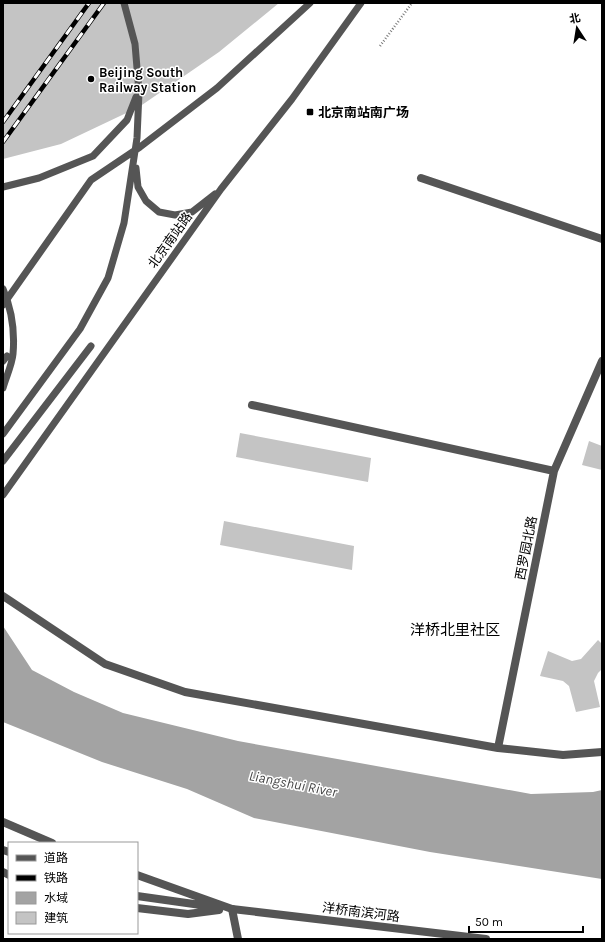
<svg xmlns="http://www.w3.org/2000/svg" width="605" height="942" font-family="Karla,'Noto Sans SC',sans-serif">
	<rect width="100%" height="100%" fill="#fff"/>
	<path fill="#a3a3a3" d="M3,626L32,670L74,692L123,713L238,741L531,794L593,792L602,790V879L430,852L254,818L187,789L102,762L3,722Z"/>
	<path fill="#c4c4c4" d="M3,3H279L219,52L139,107L61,144L3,159Z
		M240,433L371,458L368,482L236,457Z
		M589,441L602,446V470L582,465Z
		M224,521L354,546L352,570L220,545Z
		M598,640L602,644V669L598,673L594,681L600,707L576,712L569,686L563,681L540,676L548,651L572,661L581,659Z"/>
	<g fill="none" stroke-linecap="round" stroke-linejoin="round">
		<path stroke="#777" stroke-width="2.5" stroke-dasharray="1 2" stroke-linecap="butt" d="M380,46L412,3"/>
		<path stroke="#555" stroke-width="7" d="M136,168L138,187L146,201L159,212L175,215L192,212L215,194
			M3,187L39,178L93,156L127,120L136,97
			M3,289C12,310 15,331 13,354C12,365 6,377 3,388
			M3,305L91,180L140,147L217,88L310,3
			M3,361L7,356
			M3,434L80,329L108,278L124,223L137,138L139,92L135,44L124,3
			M3,461L91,346
			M3,495L221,189L292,99L361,3"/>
		<path stroke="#555" stroke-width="8" d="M421,178L602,239
			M252,405L554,471
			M3,596L105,664L185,692L498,748L563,755L602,752
			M498,748L554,471L602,361
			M232,909L486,939"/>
		<path stroke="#555" stroke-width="8" d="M3,822L52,843
			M3,850L9,852
			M3,872L9,875
			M137,875L232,909
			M137,896L215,907
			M137,908L188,914L219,910
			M232,909L238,939"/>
		<defs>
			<path id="rail" d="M3,122L89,3
				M3,142L104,3"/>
		</defs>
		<use href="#rail" stroke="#000" stroke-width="4.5"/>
		<use href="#rail" stroke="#fff" stroke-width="3" stroke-dasharray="9" stroke-linecap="butt"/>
	</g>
	<g fill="#000" stroke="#fff" stroke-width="1.5">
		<circle cx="91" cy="79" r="4"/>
		<rect x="306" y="108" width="8" height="8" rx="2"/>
	</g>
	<g text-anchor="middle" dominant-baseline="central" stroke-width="3" stroke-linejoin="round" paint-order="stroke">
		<g font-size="13" font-weight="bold" fill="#000" stroke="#fff" text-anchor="start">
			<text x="99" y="72">Beijing South<tspan x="99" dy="15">Railway Station</tspan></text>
			<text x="318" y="112">北京南站南广场</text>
		</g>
		<g font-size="13" fill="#000" stroke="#fff">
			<text transform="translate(170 240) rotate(-54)">北京南站路</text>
			<text transform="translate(526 548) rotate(-79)">西罗园北路</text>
			<text transform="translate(361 912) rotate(7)">洋桥南滨河路</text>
		</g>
		<g font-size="14" font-style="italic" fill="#444" stroke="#fff">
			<text transform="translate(293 784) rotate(11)">Liangshui River</text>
		</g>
		<g font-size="15" fill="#000" stroke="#fff">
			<text x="455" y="630">洋桥北里社区</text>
		</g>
	</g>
	<rect width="605" height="942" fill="none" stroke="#000000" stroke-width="8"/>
	<rect x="8" y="842" width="130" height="92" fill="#ffffff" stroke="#999999"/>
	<rect x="16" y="855" width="20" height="6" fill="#555555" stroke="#999999"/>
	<text x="44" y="862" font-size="12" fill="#000000">道路</text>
	<rect x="16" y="875" width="20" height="6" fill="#000000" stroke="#999999"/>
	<text x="44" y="882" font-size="12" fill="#000000">铁路</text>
	<rect x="16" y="892" width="20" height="12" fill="#a3a3a3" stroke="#999999"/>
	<text x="44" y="902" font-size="12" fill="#000000">水域</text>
	<rect x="16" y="912" width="20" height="12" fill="#c4c4c4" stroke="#999999"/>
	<text x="44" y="922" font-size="12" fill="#000000">建筑</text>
	<g transform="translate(577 28) rotate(348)" stroke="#ffffff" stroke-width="3" paint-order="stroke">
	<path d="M0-3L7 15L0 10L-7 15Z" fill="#000000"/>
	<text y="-6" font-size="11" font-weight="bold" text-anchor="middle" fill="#000000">北</text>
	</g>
	<path d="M469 926v6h114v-6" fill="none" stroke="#000000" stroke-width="2"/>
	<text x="475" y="926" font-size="12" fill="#000000" stroke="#ffffff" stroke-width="3" paint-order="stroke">50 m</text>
</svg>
